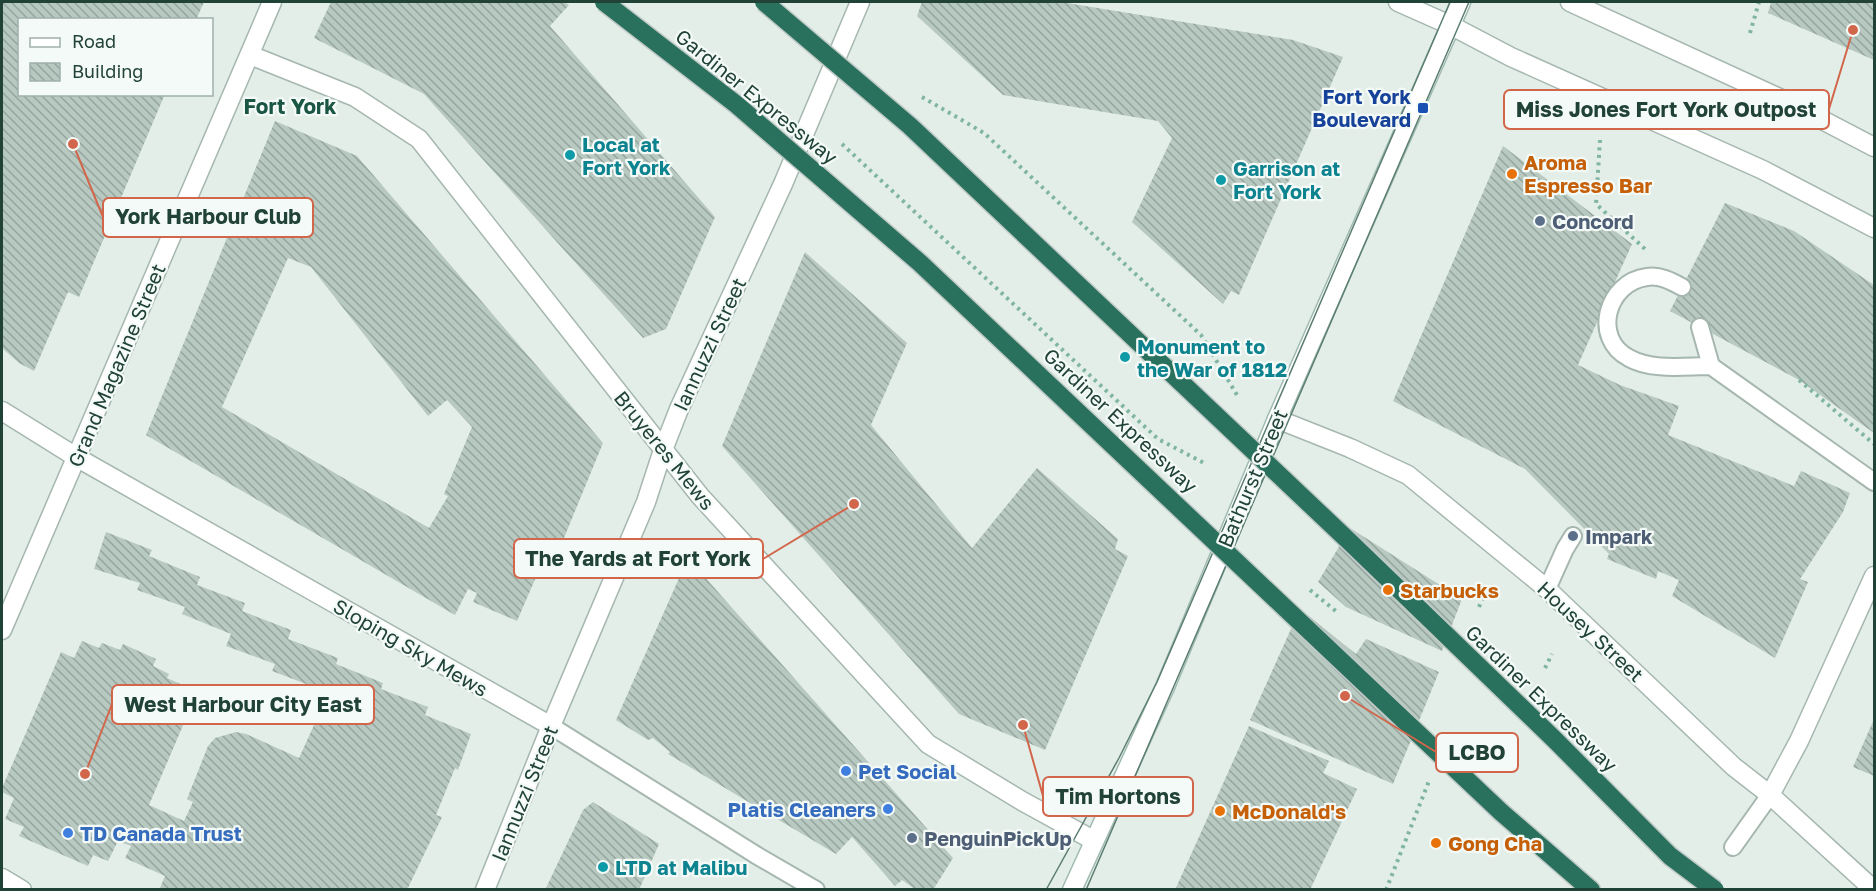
<svg xmlns="http://www.w3.org/2000/svg" width="1876" height="891" font-family="'Golos Text',sans-serif">
	<defs>
		<pattern id="building-back-hatch" width="6" height="6" patternUnits="userSpaceOnUse" patternTransform="scale(1.5)"><rect width="6" height="6" fill="#b8c9c1"/><path d="M-1 5l2 2M0 0l6 6M5-1l2 2" fill="none" stroke="#95a59e"/></pattern>
	</defs>
	<rect width="100%" height="100%" fill="#e3eee8"/>
	<path fill="url(#building-back-hatch)" fill-rule="evenodd" d="M2,2H204L196,20H20V94H165L79,297L68,292L34,371L19,363L2,348Z
		M331,2H564L569,5L550,26L715,217L666,329L643,338L424,94L314,38Z
		M922,2H1061L1293,40L1343,57L1239,295L1231,291L1223,304L1132,222L1172,138L1158,121L1003,95L917,16Z
		M1771,2H1874V60L1768,13Z
		M275,121L357,156L603,443L550,572L540,568L517,621L473,602L477,593L468,589L455,615L146,435ZM288,258L311,267L428,416L447,400L472,427L444,494L448,496L429,528L222,407Z
		M1503,146L1632,244L1578,365L1620,385L1679,406L1668,435L1794,486L1801,471L1850,493L1843,512L1800,579L1808,582L1775,658L1672,596L1679,580L1658,571L1656,579L1607,559L1609,554L1525,469L1393,401Z
		M1725,203L1794,231L1874,285V433L1799,380L1670,311Z
		M805,252L907,343L871,425L972,548L1037,468L1118,539L1115,549L1128,556L1045,750L959,714L722,446Z
		M1350,528L1462,599L1442,651L1346,607L1318,582Z
		M106,532L152,550L149,556L200,577L197,585L245,603L242,611L291,630L288,639L338,658L336,664L383,683L381,689L428,707L425,715L471,734L458,770L455,768L436,815L442,817L407,890H159L165,876L125,858L131,846L118,841L108,861L93,855L88,866L19,836L24,827L5,819L14,798L2,792V788L61,652L74,658L82,641L99,648L102,643L120,650L123,644L156,659L153,666L169,674L167,678L185,686L177,704L190,709L149,805L184,821L193,802L187,799L208,746L215,738L236,732L246,734L299,758L325,701L319,699L322,690L272,671L275,664L226,646L231,634L182,614L185,607L137,590L140,583L94,569Z
		M688,558L953,858L933,890H916L902,880L895,886L852,837L836,854L668,754L670,752L653,738L648,740L616,720Z
		M1300,609L1356,654L1366,639L1439,672L1393,784L1250,720Z
		M1874,719V776L1853,767Z
		M1249,726L1329,761L1323,773L1357,789L1310,890H1175Z
		M593,802L659,844L639,890H545L583,810Z"/>
	<g fill="none" stroke-linecap="round" stroke-linejoin="round">
		<defs>
			<path id="service" d="M1682,287C1671,281 1660,275 1647,277C1607,282 1591,338 1629,358C1652,371 1685,366 1711,366L1700,327
				M1711,366L1874,482
				M1547,589L1565,549L1573,536
				M551,726L756,855L816,890
				M1733,847L1770,795"/>
			<path id="minor" d="M250,55L355,97L419,139L700,496L928,744L1022,801L1093,840
				M2,411L76,457L551,726
				M1277,419L1350,448L1408,475L1547,589L1734,767L1770,795L1874,890
				M2,630L272,2
				M1770,795L1799,741L1874,576
				M485,890L551,726L646,502L663,450L679,409L783,184L860,2"/>
			<path id="tertiary" d="M1398,2L1450,25L1511,57L1763,170L1874,228
				M1570,2L1788,102L1874,147
				M2,878L22,890"/>
			<path id="secondary" d="M1072,890L1165,687L1277,419L1461,2"/>
			<path id="motorway" d="M1501,812L1591,890"/>
		</defs>
		<use href="#service" stroke="#a5b7af" stroke-width="20"/>
		<use href="#minor" stroke="#a5b7af" stroke-width="21"/>
		<use href="#tertiary" stroke="#a5b7af" stroke-width="21"/>
		<use href="#secondary" stroke="#a0bbb0" stroke-width="21"/>
		<use href="#motorway" stroke="#c1cac7" stroke-width="21"/>
		<path stroke="#80b5a1" stroke-width="4" stroke-dasharray="3 4.5" stroke-linecap="butt" d="M1750,33L1759,2
			M922,97L984,133L1201,335L1237,395
			M1600,140L1596,204L1645,249
			M842,144L1158,439L1206,464
			M1799,380L1874,444
			M1310,590L1337,612
			M1479,607L1485,593
			M1545,668L1552,654
			M1386,890L1429,781"/>
		<use href="#service" stroke="#fff" stroke-width="16"/>
		<use href="#minor" stroke="#fff" stroke-width="18"/>
		<use href="#tertiary" stroke="#fff" stroke-width="18"/>
		<use href="#secondary" stroke="#fff" stroke-width="18"/>
		<use href="#motorway" stroke="#29715d" stroke-width="18"/>
		<path stroke="#5b7d72" stroke-width="1.5" d="M1046,890L1119,758L1157,682L1450,2
			M1086,890L1469,2"/>
		<defs>
			<path id="motorway-bridge" d="M604,2L737,105L920,263L1501,812
				M764,2L910,126L1352,544L1556,741L1670,856L1715,890"/>
		</defs>
		<use href="#motorway-bridge" stroke="#c1cac7" stroke-width="21" stroke-linecap="butt"/>
		<use href="#motorway-bridge" stroke="#29715d" stroke-width="18"/>
	</g>
	<rect fill="#1a4fb4" stroke="#f4faf7" stroke-width="2" x="1417" y="102" width="12" height="12" rx="3"/>
	<g fill="#0f9aa8" stroke="#f4faf7" stroke-width="2">
		<circle cx="570" cy="155" r="6"/>
		<circle cx="1221" cy="180" r="6"/>
		<circle cx="1125" cy="357" r="6"/>
		<circle cx="603" cy="867" r="6"/>
	</g>
	<g fill="#e8710a" stroke="#f4faf7" stroke-width="2">
		<circle cx="1512" cy="174" r="6"/>
		<circle cx="1388" cy="590" r="6"/>
		<circle cx="1220" cy="811" r="6"/>
		<circle cx="1436" cy="843" r="6"/>
	</g>
	<g fill="#5c6f8a" stroke="#f4faf7" stroke-width="2">
		<circle cx="1540" cy="221" r="6"/>
		<circle cx="1573" cy="536" r="6"/>
		<circle cx="912" cy="838" r="6"/>
	</g>
	<g fill="#3f7fe0" stroke="#f4faf7" stroke-width="2">
		<circle cx="846" cy="771" r="6"/>
		<circle cx="888" cy="809" r="6"/>
		<circle cx="68" cy="833" r="6"/>
	</g>
	<g text-anchor="middle" dominant-baseline="central" stroke-width="4.5" stroke-linejoin="round" paint-order="stroke">
		<g font-size="20" fill="#204237" stroke="#f4faf7">
			<text transform="translate(757 96) rotate(39)">Gardiner Expressway</text>
			<text transform="translate(709 344) rotate(-65)">Iannuzzi Street</text>
			<text transform="translate(116 365) rotate(-67)">Grand Magazine Street</text>
			<text transform="translate(1121 420) rotate(43)">Gardiner Expressway</text>
			<text transform="translate(665 450) rotate(51)">Bruyeres Mews</text>
			<text transform="translate(1252 478) rotate(-67)">Bathurst Street</text>
			<text transform="translate(1591 631) rotate(43)">Housey Street</text>
			<text transform="translate(411 647) rotate(30)">Sloping Sky Mews</text>
			<text transform="translate(1542 698) rotate(44)">Gardiner Expressway</text>
			<text transform="translate(524 793) rotate(-68)">Iannuzzi Street</text>
		</g>
		<g font-size="20" font-weight="bold" fill="#164399" stroke="#f4faf7" text-anchor="end">
			<text x="1411" y="96">Fort York<tspan x="1411" dy="23">Boulevard</tspan></text>
		</g>
		<g font-size="20" font-weight="bold" fill="#0d838f" stroke="#f4faf7" text-anchor="start">
			<text x="582" y="144">Local at<tspan x="582" dy="23">Fort York</tspan></text>
			<text x="1233" y="168">Garrison at<tspan x="1233" dy="23">Fort York</tspan></text>
			<text x="1137" y="346">Monument to<tspan x="1137" dy="23">the War of 1812</tspan></text>
			<text x="615" y="867">LTD at Malibu</text>
		</g>
		<g font-size="20" font-weight="bold" fill="#c56008" stroke="#f4faf7" text-anchor="start">
			<text x="1524" y="162">Aroma<tspan x="1524" dy="23">Espresso Bar</tspan></text>
			<text x="1400" y="590">Starbucks</text>
			<text x="1232" y="811">McDonald's</text>
			<text x="1448" y="843">Gong Cha</text>
		</g>
		<g font-size="20" font-weight="bold" fill="#4e5e75" stroke="#f4faf7" text-anchor="start">
			<text x="1552" y="221">Concord</text>
			<text x="1585" y="536">Impark</text>
			<text x="924" y="838">PenguinPickUp</text>
		</g>
		<g font-size="20" font-weight="bold" fill="#366cbe" stroke="#f4faf7" text-anchor="start">
			<text x="858" y="771">Pet Social</text>
			<text x="876" y="809" text-anchor="end">Platis Cleaners</text>
			<text x="80" y="833">TD Canada Trust</text>
		</g>
		<g font-size="21" font-weight="bold" fill="#1a5643" stroke="#f4faf7">
			<text x="290" y="106">Fort York</text>
		</g>
	</g>
	<path fill="none" stroke="#d2664b" stroke-width="2" d="M1853 30L1829 109M73 144L103 217M854 504L763 559M85 774L112 704M1345 696L1436 752M1023 725L1043 796"/>
	<g fill="#d2664b" stroke="#f4faf7" stroke-width="2">
		<circle cx="1853" cy="30" r="6"/>
		<circle cx="73" cy="144" r="6"/>
		<circle cx="854" cy="504" r="6"/>
		<circle cx="85" cy="774" r="6"/>
		<circle cx="1345" cy="696" r="6"/>
		<circle cx="1023" cy="725" r="6"/>
	</g>
	<g fill="#f4faf7" stroke="#d2664b" stroke-width="2">
		<rect x="1504" y="90" width="325" height="39" rx="6"/>
		<rect x="103" y="198" width="210" height="39" rx="6"/>
		<rect x="514" y="539" width="249" height="39" rx="6"/>
		<rect x="112" y="685" width="262" height="39" rx="6"/>
		<rect x="1436" y="733" width="82" height="39" rx="6"/>
		<rect x="1043" y="777" width="150" height="39" rx="6"/>
	</g>
	<g font-size="21" text-anchor="middle" font-weight="bold" fill="#204237">
		<text x="1666" y="117">Miss Jones Fort York Outpost</text>
		<text x="208" y="224">York Harbour Club</text>
		<text x="638" y="566">The Yards at Fort York</text>
		<text x="243" y="712">West Harbour City East</text>
		<text x="1477" y="760">LCBO</text>
		<text x="1118" y="804">Tim Hortons</text>
	</g>
	<rect width="1876" height="891" fill="none" stroke="#204237" stroke-width="6"/>
	<rect x="18" y="18" width="195" height="78" fill="#f4faf7" stroke="#9fb0aa" stroke-width="1.5"/>
	<rect x="30" y="38" width="30" height="9" fill="#ffffff" stroke="#9fb0aa" stroke-width="1.5"/>
	<text x="72" y="48" font-size="18" fill="#204237">Road</text>
	<rect x="30" y="63" width="30" height="18" fill="url(#building-back-hatch)" stroke="#9fb0aa" stroke-width="1.5"/>
	<text x="72" y="78" font-size="18" fill="#204237">Building</text>
</svg>
